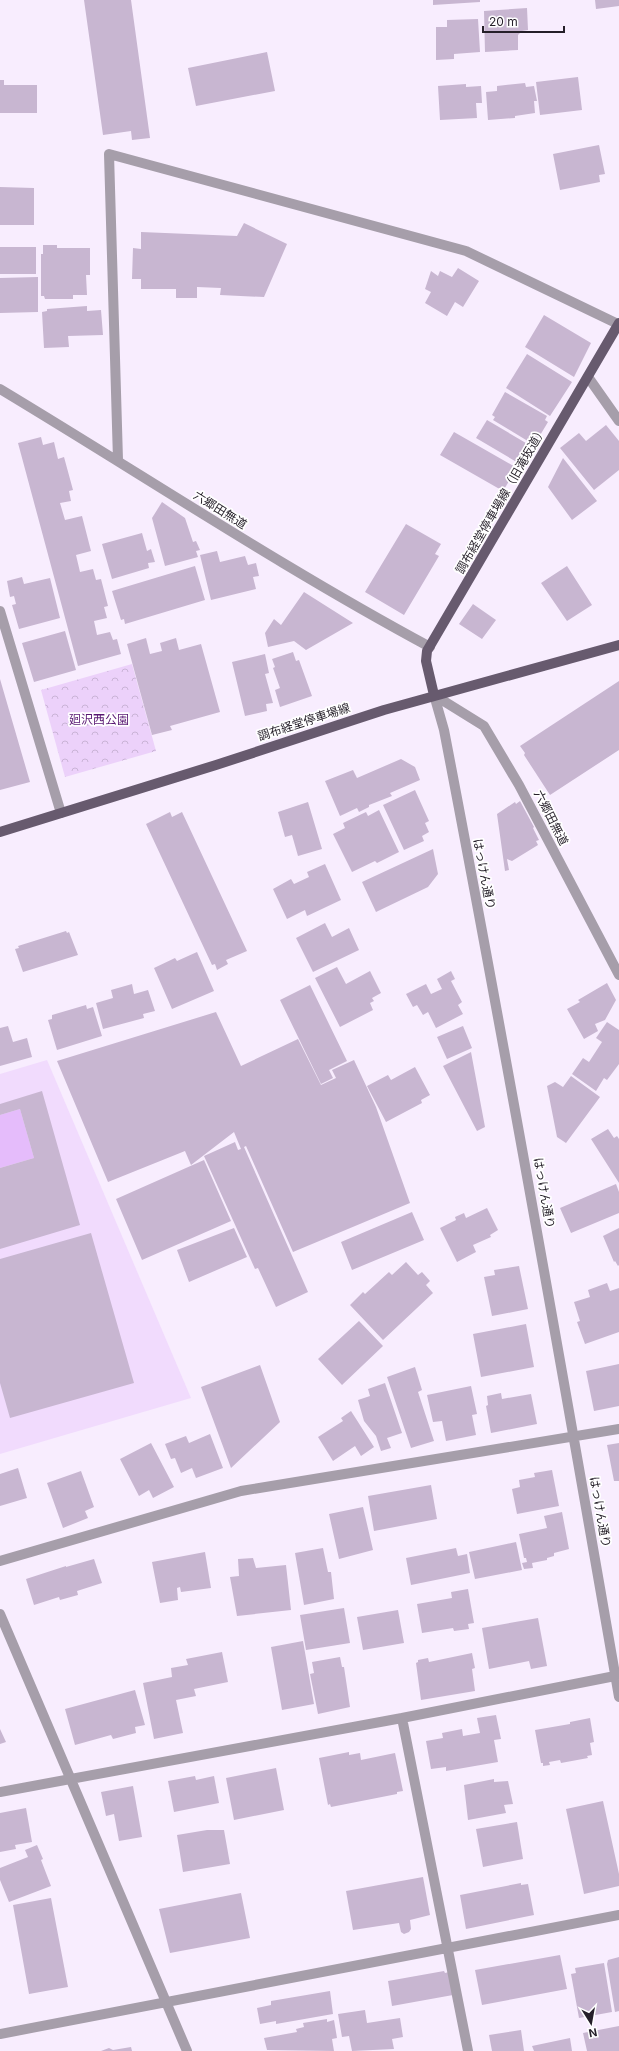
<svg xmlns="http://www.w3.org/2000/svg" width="619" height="2051" viewBox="0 0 619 2051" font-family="Inter,'Noto Sans JP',sans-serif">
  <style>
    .built { fill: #f1dbfd }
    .park { fill: url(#park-crowns) }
    .water { fill: #e5bcfb }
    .building { fill: #c8b6d1 }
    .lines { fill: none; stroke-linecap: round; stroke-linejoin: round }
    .minor { stroke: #a69eaa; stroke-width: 10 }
    .major { stroke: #675a6e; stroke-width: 10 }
    .labels { text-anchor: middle; stroke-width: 3.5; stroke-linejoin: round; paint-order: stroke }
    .street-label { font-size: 12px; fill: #251f29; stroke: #fff }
    .park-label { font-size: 12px; fill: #581772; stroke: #fff }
  </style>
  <defs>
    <pattern id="park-crowns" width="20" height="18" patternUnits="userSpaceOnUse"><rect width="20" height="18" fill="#ecd1fa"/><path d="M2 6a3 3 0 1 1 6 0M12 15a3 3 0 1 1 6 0" fill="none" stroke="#cab3d6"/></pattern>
  </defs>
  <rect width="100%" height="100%" fill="#f8edfe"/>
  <path class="built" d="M 47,1060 L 191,1398 L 0,1454 L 0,1074 Z"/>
  <path class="park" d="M 132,664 L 156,751 L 65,777 L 41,690 Z"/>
  <path class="water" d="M 20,1109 L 34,1158 L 0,1168 L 0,1115 Z"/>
  <path class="building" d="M 84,0 L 131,0 L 150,138 L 132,140 L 131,131 L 103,135 Z
    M 433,0 L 480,0 L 480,2 L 433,5 Z
    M 595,0 L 619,0 L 619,6 L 596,9 Z
    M 527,8 L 528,30 L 522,31 L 518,35 L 518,50 L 485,52 L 484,11 Z
    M 478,19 L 480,52 L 454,54 L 454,59 L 436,60 L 436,27 L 447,27 L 447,20 Z
    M 267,52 L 275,91 L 196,106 L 188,68 Z
    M 578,77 L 582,110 L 540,115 L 536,82 Z
    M 0,80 L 4,80 L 4,85 L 37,85 L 37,113 L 0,113 Z
    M 525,83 L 526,87 L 534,86 L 537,101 L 534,101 L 535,113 L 515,116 L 515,118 L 488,120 L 486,92 L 497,91 L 497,86 Z
    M 466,84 L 466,87 L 481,86 L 482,103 L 476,103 L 477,118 L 440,120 L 438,86 Z
    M 599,145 L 605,174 L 599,175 L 600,182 L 560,190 L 553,154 Z
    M 0,187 L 34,188 L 34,225 L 0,225 Z
    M 244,223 L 287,244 L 264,297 L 220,295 L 221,288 L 197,287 L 197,298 L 176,298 L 176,289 L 141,289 L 141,279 L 132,279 L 133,248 L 141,249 L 141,232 L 237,236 Z
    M 43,245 L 57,245 L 57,248 L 90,248 L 90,275 L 86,275 L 87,295 L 73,295 L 73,299 L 45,299 L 44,296 L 41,296 L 41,254 L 43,254 Z
    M 0,247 L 36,247 L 36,274 L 0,274 Z
    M 458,268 L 479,281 L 463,307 L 455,302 L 447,316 L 425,303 L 431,292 L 425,289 L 431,271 L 438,276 L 440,271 L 452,277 Z
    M 38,277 L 38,312 L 0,313 L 0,278 Z
    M 87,306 L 87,311 L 101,310 L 103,335 L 68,336 L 69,347 L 44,348 L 42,312 L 47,311 L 47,309 Z
    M 544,315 L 591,343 L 574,377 L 525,347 Z
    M 527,354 L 572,382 L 550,416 L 506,388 Z
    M 505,392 L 547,416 L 545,420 L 548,422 L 536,442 L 533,440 L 531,443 L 493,420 L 495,417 L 492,415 Z
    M 487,420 L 531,446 L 520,464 L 476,438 Z
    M 606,425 L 619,441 L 619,470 L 594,490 L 560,448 L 579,433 L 586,441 Z
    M 454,432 L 517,468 L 503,491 L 440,455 Z
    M 41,437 L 43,445 L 54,442 L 58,459 L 64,457 L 73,490 L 69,491 L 71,501 L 60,503 L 65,520 L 82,516 L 91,551 L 76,555 L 80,572 L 93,569 L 96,580 L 101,579 L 108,606 L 104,607 L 107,618 L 94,621 L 97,635 L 110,632 L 113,640 L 117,639 L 121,654 L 78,666 L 18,443 Z
    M 563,458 L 597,501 L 572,520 L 548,487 Z
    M 162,502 L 185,518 L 193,542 L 196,541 L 200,550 L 196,551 L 198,557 L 165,566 L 152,518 Z
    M 406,524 L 441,544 L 435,554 L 439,556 L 404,615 L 365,592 Z
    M 142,533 L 147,551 L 151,549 L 155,562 L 148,563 L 149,568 L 112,579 L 102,544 Z
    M 217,551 L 220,562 L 245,556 L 248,565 L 256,563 L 259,576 L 253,577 L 256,589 L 211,600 L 200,555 Z
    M 195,566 L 205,600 L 125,624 L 124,619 L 121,620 L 112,591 Z
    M 567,566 L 592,605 L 567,621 L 541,583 Z
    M 22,577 L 24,584 L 50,578 L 60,618 L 19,629 L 12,605 L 16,604 L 14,596 L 10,597 L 7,581 Z
    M 304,592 L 353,623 L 306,650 L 294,641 L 268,647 L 265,633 L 274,619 L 281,625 Z
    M 473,604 L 496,620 L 482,639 L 459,624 Z
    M 65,631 L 76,670 L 34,682 L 22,643 Z
    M 146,638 L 150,654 L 162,651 L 160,643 L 176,638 L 179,650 L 201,644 L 220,712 L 170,726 L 172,730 L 152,735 L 127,644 Z
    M 293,652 L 296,661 L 299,660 L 312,696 L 280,707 L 275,690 L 280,688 L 273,668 L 275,667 L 272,659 Z
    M 265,654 L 269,673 L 265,674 L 273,703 L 266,704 L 267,711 L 245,716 L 232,662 Z
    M 0,679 L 30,782 L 0,790 Z
    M 619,681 L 619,750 L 550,795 L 524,755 L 525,753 L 520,746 Z
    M 401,759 L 415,767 L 420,780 L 390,793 L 392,796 L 369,805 L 369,807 L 359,812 L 357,808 L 340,816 L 325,781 L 353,770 L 357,778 Z
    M 415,790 L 429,821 L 425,823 L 429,832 L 422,836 L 424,841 L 404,850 L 383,805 Z
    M 520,801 L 534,827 L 533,828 L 539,840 L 536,841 L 538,845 L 512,861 L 507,859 L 509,870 L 505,871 L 497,814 L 515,802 L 516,804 Z
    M 308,802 L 322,849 L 298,856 L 292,835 L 285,837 L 278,812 Z
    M 379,810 L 399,852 L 377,863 L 375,861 L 352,872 L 333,834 L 345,828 L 343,823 L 366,812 L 368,816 Z
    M 170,812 L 172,817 L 182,812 L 247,951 L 226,960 L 228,964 L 217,970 L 215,964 L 212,965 L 146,824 Z
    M 433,849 L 438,874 L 428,887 L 376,912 L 362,882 Z
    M 325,864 L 341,900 L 307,916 L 305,910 L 287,919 L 273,889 L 291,879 L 294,884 L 309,877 L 307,872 Z
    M 325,923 L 332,937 L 349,928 L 359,950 L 313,972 L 296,938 Z
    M 66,931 L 67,933 L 69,932 L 78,955 L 23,972 L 15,949 L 19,948 L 18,946 Z
    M 197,952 L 214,991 L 172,1009 L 154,968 L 175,958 L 177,961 Z
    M 337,967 L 346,984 L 370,971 L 381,993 L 372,998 L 374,1001 L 370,1003 L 373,1010 L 340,1027 L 315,978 Z
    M 451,971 L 455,979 L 451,981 L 462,1002 L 458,1005 L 463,1014 L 436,1028 L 428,1012 L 423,1015 L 417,1005 L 413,1007 L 406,994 L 426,984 L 431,994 L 442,989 L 437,979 Z
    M 607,983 L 616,1000 L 605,1020 L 595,1024 L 598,1031 L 584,1039 L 567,1009 L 580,1002 L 578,1000 Z
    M 132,984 L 134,994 L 148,990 L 155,1011 L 143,1014 L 144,1018 L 103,1029 L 96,1003 L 113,998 L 111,990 Z
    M 310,985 L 347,1061 L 329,1070 L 333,1078 L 321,1084 L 280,1000 Z
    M 86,1005 L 87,1009 L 93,1007 L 102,1036 L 57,1050 L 48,1020 L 52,1019 L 52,1015 Z
    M 216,1012 L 241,1066 L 298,1039 L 321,1085 L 336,1078 L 332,1070 L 354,1060 L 376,1107 L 410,1203 L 293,1252 L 246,1146 L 244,1147 L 308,1292 L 276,1307 L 258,1268 L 255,1269 L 204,1156 L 235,1142 L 238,1150 L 241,1149 L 234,1132 L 191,1165 L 185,1151 L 108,1182 L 57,1061 Z
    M 607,1022 L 619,1030 L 619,1064 L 607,1080 L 604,1078 L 596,1091 L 572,1074 L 583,1058 L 589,1062 L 602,1042 L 596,1038 Z
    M 8,1026 L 13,1042 L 27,1038 L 32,1057 L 0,1066 L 0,1028 Z
    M 463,1026 L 472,1048 L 447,1059 L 437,1037 Z
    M 471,1052 L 485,1127 L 477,1131 L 443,1066 Z
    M 415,1067 L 430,1095 L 421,1100 L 422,1103 L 386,1122 L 367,1086 L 388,1075 L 391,1080 Z
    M 571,1076 L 600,1097 L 566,1143 L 557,1137 L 547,1086 L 555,1082 L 563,1087 Z
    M 42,1091 L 80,1225 L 0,1249 L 0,1168 L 34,1158 L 20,1109 L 0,1115 L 0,1104 Z
    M 608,1129 L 614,1138 L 617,1136 L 619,1139 L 619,1183 L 591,1139 Z
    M 204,1160 L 231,1221 L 142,1260 L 116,1199 Z
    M 616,1184 L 619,1192 L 619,1213 L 571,1233 L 560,1208 Z
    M 487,1208 L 498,1230 L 490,1235 L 491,1237 L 473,1245 L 476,1252 L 457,1262 L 440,1228 L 456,1220 L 455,1217 L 464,1213 L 466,1218 Z
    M 412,1212 L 424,1240 L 352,1270 L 341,1242 Z
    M 234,1228 L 247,1257 L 189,1282 L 177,1250 Z
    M 619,1228 L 619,1265 L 618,1266 L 615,1261 L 614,1262 L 603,1236 Z
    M 91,1233 L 134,1383 L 10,1418 L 0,1383 L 0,1259 Z
    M 406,1262 L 418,1275 L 422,1272 L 430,1281 L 426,1285 L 433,1293 L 383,1340 L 350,1305 L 363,1292 L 365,1294 L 389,1272 L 392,1275 Z
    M 519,1266 L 528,1309 L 492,1316 L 484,1277 L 495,1275 L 494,1270 Z
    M 607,1283 L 610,1291 L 619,1288 L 619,1332 L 585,1344 L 577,1322 L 580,1321 L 574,1302 L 590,1297 L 588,1290 Z
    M 359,1321 L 383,1346 L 342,1385 L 318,1359 Z
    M 526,1324 L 534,1367 L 481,1377 L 473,1334 Z
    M 619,1364 L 619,1406 L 594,1411 L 586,1371 Z
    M 260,1365 L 280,1422 L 231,1468 L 201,1387 Z
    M 415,1367 L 422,1390 L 418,1392 L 434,1441 L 411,1448 L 387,1377 Z
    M 385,1383 L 402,1433 L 387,1438 L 391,1448 L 381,1451 L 376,1436 L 364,1421 L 358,1400 L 370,1396 L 368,1389 Z
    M 471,1386 L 477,1414 L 472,1415 L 476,1435 L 446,1441 L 442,1421 L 433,1422 L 427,1395 Z
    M 501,1393 L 502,1399 L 531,1394 L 537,1424 L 491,1433 L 486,1406 L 488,1405 L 487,1396 Z
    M 351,1411 L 374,1447 L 361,1456 L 355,1446 L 333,1461 L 318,1437 L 343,1421 L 341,1418 Z
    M 210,1434 L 223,1468 L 196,1478 L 192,1468 L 181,1473 L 175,1458 L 171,1459 L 165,1444 L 186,1436 L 189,1443 Z
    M 151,1443 L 174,1487 L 153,1498 L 149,1490 L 139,1496 L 120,1459 Z
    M 619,1443 L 619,1481 L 614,1481 L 607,1445 Z
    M 18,1468 L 27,1498 L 0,1506 L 0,1474 Z
    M 552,1470 L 559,1506 L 517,1514 L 512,1489 L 520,1487 L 519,1480 L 535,1477 L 534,1473 Z
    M 81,1471 L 94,1507 L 85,1511 L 88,1518 L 63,1528 L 47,1483 Z
    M 431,1485 L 437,1519 L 374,1531 L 368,1496 Z
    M 363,1507 L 373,1550 L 339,1559 L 329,1514 Z
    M 562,1512 L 569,1549 L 554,1553 L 554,1556 L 547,1558 L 547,1560 L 532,1563 L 533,1568 L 524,1569 L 522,1563 L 527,1562 L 526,1558 L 524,1558 L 519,1534 L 547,1528 L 544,1516 Z
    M 516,1542 L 522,1570 L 475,1579 L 469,1552 Z
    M 323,1548 L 328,1572 L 331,1572 L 334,1599 L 304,1605 L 295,1553 Z
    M 456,1548 L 458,1556 L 467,1554 L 470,1573 L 411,1585 L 406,1558 Z
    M 205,1552 L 211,1588 L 181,1592 L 180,1587 L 177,1588 L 178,1600 L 160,1603 L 152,1562 Z
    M 253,1558 L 256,1568 L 286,1565 L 291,1610 L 237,1616 L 230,1577 L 239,1576 L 238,1559 Z
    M 94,1559 L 102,1583 L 77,1591 L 78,1595 L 60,1600 L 59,1597 L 34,1605 L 26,1579 L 66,1566 L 66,1567 Z
    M 468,1589 L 474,1623 L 468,1624 L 469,1629 L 454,1631 L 453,1628 L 422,1633 L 417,1604 L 452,1598 L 451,1592 Z
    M 344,1608 L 350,1643 L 306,1650 L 300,1615 Z
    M 398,1610 L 404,1643 L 363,1650 L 357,1617 Z
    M 538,1618 L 547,1666 L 531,1669 L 529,1661 L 489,1669 L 482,1628 Z
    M 303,1641 L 314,1704 L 282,1710 L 271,1647 Z
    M 222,1652 L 228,1682 L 194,1689 L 196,1696 L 176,1700 L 183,1733 L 154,1739 L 143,1683 L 172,1677 L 171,1668 L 188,1665 L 186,1659 Z
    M 472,1653 L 475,1668 L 472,1669 L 475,1691 L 421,1700 L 416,1663 L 418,1662 L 418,1660 L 428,1658 L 429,1662 Z
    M 340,1657 L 342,1667 L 344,1667 L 350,1707 L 318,1714 L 310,1674 L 314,1673 L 312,1662 Z
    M 135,1690 L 145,1725 L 135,1727 L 136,1733 L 113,1739 L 111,1735 L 75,1745 L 65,1709 Z
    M 496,1715 L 501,1739 L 494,1740 L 498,1762 L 446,1771 L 446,1767 L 431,1769 L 426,1741 L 443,1738 L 442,1733 L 462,1729 L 463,1736 L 480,1733 L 477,1718 Z
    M 590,1718 L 594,1742 L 590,1743 L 592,1755 L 587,1756 L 588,1758 L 561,1763 L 560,1760 L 549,1762 L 550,1765 L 543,1766 L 543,1763 L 541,1763 L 535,1730 L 570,1724 L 570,1722 Z
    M 0,1729 L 6,1742 L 0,1744 Z
    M 349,1752 L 349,1755 L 360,1753 L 361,1760 L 395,1753 L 403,1791 L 397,1792 L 397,1794 L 331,1807 L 330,1804 L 328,1805 L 319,1758 Z
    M 276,1768 L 284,1810 L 234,1820 L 226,1778 Z
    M 195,1776 L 196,1780 L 214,1776 L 219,1803 L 174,1812 L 168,1781 Z
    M 494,1779 L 494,1782 L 508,1781 L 513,1804 L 504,1805 L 506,1813 L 468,1820 L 464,1785 Z
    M 133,1786 L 142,1837 L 119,1841 L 114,1814 L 106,1816 L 101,1792 Z
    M 603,1801 L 619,1874 L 619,1886 L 584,1894 L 566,1809 Z
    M 26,1808 L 32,1842 L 15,1845 L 16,1849 L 0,1852 L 0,1813 Z
    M 517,1822 L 523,1859 L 483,1867 L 476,1829 Z
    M 207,1830 L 224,1830 L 230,1864 L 183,1872 L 177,1835 Z
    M 37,1845 L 43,1859 L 41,1860 L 51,1886 L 9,1902 L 0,1880 L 0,1868 L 28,1857 L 25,1850 Z
    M 423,1877 L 430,1915 L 410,1920 L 411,1929 L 409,1932 L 404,1934 L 401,1932 L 399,1923 L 353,1930 L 346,1891 Z
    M 521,1883 L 521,1885 L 528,1884 L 534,1915 L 466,1929 L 460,1895 Z
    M 241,1893 L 250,1938 L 170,1953 L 159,1909 Z
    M 51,1898 L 68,1987 L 29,1994 L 13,1905 Z
    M 560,1955 L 567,1989 L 482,2005 L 475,1970 Z
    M 619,1957 L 619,2011 L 615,2012 L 607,1964 L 608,1960 Z
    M 604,1963 L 612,2012 L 579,2018 L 571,1974 L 576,1973 L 575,1968 Z
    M 444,1971 L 445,1973 L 449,1972 L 453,1995 L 392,2006 L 388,1981 Z
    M 330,1991 L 333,2014 L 276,2024 L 276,2021 L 260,2024 L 257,2008 L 271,2005 L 271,2001 Z
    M 365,2010 L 367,2023 L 400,2018 L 403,2037 L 392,2039 L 394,2049 L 352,2051 L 349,2036 L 342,2037 L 338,2014 Z
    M 327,2019 L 327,2022 L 334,2020 L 337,2038 L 332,2039 L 334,2051 L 267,2050 L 264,2038 L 297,2032 L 296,2029 L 304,2027 L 303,2023 Z
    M 619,2026 L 619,2051 L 587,2051 L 583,2033 Z
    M 521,2030 L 524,2051 L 492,2051 L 489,2035 Z
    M 570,2038 L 572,2051 L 534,2051 L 532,2046 Z
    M 131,2047 L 132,2051 L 101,2051 L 109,2048 L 113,2050 Z"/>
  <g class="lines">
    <path class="minor" d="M 588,377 L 619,421
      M 0,389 C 143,475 283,568 430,647
      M 118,460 L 109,154 L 466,251 L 618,324
      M 0,611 L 61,813
      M 434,695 L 444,730 C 506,1052 563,1374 619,1697
      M 434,695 L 484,726 L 519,785 L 619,975
      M 0,1561 L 241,1491 L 619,1429
      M 0,1614 L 187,2051
      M 402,1718 L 468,2051
      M 0,1792 L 402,1718 L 615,1676
      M 0,2034 L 619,1915"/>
    <path class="major" d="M 434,695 L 426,661 L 427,651 L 619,323
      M 0,832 L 216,765 L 384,710 L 619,645"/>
  </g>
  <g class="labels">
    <g class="street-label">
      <text transform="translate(501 500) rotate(-60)" y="4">調布経堂停車場線（旧滝坂道）</text>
      <text transform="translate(220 510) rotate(32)" y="4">六郷田無道</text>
      <text transform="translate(304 722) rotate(-18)" y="4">調布経堂停車場線</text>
      <text transform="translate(551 818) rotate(63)" y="4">六郷田無道</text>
      <text transform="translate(484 874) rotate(79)" y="4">はっけん通り</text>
      <text transform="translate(544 1193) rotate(80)" y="4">はっけん通り</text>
      <text transform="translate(600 1512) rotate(80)" y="4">はっけん通り</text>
    </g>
    <g class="park-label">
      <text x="99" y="724">廻沢西公園</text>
    </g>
  </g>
  <g transform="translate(591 2023) rotate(169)" stroke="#ffffff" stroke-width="3" paint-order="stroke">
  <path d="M0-3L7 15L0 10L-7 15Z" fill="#251f29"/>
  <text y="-6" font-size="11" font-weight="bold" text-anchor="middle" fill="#251f29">N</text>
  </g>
  <path d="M483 26v6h81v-6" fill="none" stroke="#251f29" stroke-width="2"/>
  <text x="489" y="26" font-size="12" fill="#251f29" stroke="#ffffff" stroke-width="3" paint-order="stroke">20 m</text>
</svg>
